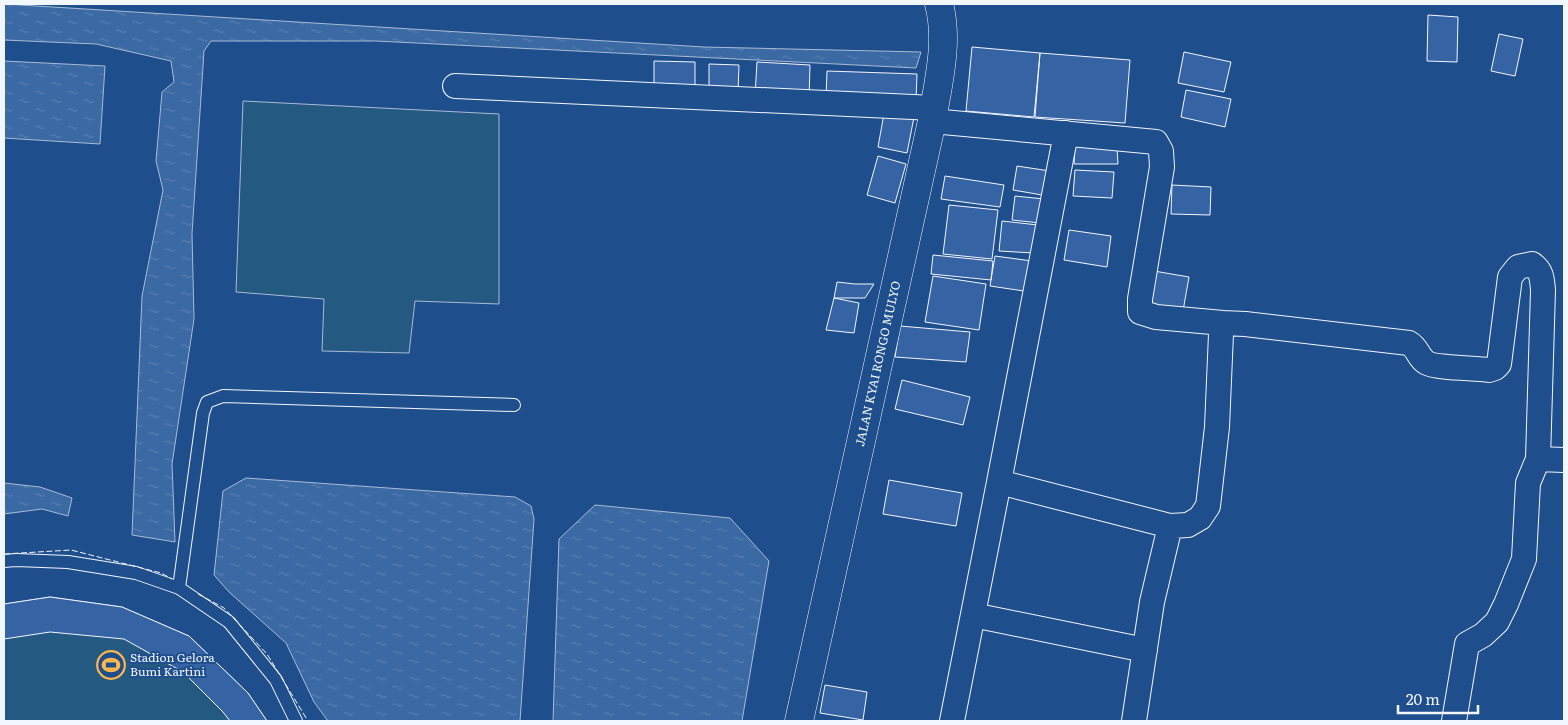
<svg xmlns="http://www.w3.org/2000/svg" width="1568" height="725" viewBox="0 0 1568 725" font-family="Literata,serif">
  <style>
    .green { fill: #245a82; stroke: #a8bbd7 }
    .water { fill: url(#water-ripples); stroke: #a8bbd7 }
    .building { fill: #3563a3; stroke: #f2f6ff }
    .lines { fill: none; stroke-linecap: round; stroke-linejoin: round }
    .service-casing { stroke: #f2f6ff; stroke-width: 14 }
    .minor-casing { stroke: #f2f6ff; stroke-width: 26 }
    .tertiary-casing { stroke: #f2f6ff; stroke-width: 29 }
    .service { stroke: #1f4e8c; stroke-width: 12 }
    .minor { stroke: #1f4e8c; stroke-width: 24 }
    .tertiary { stroke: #1f4e8c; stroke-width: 28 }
    .fence { stroke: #f2f6ff; stroke-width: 1; stroke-dasharray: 6 2.5; stroke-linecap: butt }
    .labels { text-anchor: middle; stroke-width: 4; stroke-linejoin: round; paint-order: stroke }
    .street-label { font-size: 12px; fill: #f2f6ff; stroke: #1f4e8c }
    .poi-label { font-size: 12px; fill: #f2f6ff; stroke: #1f4e8c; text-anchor: start }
  </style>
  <defs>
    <pattern id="water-ripples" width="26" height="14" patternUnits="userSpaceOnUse" patternTransform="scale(1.25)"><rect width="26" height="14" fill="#3b69a3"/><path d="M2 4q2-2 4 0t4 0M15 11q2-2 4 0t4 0" fill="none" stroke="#587fb1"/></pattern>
  </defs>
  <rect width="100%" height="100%" fill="#1f4e8c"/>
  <path class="green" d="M 243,101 L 499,114 L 499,304 L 415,301 L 409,353 L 322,351 L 324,299 L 236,292 Z
    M 50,597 L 122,607 L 189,636 L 248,693 L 267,721 L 4,721 L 4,604 Z"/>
  <path class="water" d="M 4,4 L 704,47 L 921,52 L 916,68 L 376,41 L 211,41 L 204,51 L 192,234 L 194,319 L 172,464 L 175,542 L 132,535 L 142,296 L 163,190 L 156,161 L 162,92 L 174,82 L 171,61 L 96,44 L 4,40 Z
    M 4,61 L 105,66 L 100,144 L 4,138 Z
    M 246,478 L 515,497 L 531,506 L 534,519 L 520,721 L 328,721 L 314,702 L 286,643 L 229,592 L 214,575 L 223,491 Z
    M 4,483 L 40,487 L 72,498 L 68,516 L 42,509 L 4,514 Z
    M 595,505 L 730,518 L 769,561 L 742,721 L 553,721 L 559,539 Z"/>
  <path class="building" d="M 1428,15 L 1458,17 L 1457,62 L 1427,61 Z
    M 1499,34 L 1523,39 L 1515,76 L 1491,71 Z
    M 972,47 L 1040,53 L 1034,117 L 966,111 Z
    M 1184,52 L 1231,62 L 1224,92 L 1178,83 Z
    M 1040,53 L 1130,60 L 1125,123 L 1035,117 Z
    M 654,61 L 695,62 L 695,88 L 654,88 Z
    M 757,62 L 810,65 L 809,99 L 755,96 Z
    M 709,64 L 739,65 L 738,92 L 709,92 Z
    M 827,71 L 917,74 L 916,100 L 826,97 Z
    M 1186,90 L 1231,99 L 1225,127 L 1181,117 Z
    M 885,108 L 915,112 L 907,153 L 878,147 Z
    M 1075,145 L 1117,148 L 1118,164 L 1074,164 Z
    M 878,156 L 906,164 L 895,203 L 867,195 Z
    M 1017,166 L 1050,171 L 1048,196 L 1013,190 Z
    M 1075,170 L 1114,172 L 1112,198 L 1073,196 Z
    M 945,176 L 1004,185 L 1000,207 L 941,199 Z
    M 1172,185 L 1211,187 L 1210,215 L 1171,214 Z
    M 1015,196 L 1044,199 L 1040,223 L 1012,220 Z
    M 949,205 L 998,210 L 992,259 L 943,254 Z
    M 1002,221 L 1038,225 L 1034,253 L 999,251 Z
    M 1069,230 L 1111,236 L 1107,267 L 1064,260 Z
    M 933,255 L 993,261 L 991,280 L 931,274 Z
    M 995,256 L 1032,261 L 1024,291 L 990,286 Z
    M 1154,271 L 1189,277 L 1183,311 L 1149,306 Z
    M 933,276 L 986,284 L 979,330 L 925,322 Z
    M 837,282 L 855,284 L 874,284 L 865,298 L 834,298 Z
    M 834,298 L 859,303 L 854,333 L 826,330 Z
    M 900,326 L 970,332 L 966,362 L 895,357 Z
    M 902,380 L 970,397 L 963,425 L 895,409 Z
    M 889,480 L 962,493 L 956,526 L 883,514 Z
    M 50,597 L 122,607 L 189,636 L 248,693 L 267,721 L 230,721 L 223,712 L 183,672 L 124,639 L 50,632 L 4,639 L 4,604 Z
    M 825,685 L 867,692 L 863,720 L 820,713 Z"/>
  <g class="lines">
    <defs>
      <path id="service" d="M 4,561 L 16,560 L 68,562 L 136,573 L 179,588 L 229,622 L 276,680 L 296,721
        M 179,588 L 203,413 L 207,402 L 223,396 L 514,405"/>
      <path id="minor" d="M 455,86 L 934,108
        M 932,121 L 1156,142 L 1161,151 L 1162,167 L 1140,299 L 1140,312 L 1156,317 L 1223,323
        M 1066,133 L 999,482 L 1170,526
        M 973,615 L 1145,650
        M 952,721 L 999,482
        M 1134,721 L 1152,602 L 1170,526 L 1188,525 L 1200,518 L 1208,506 L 1217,427 L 1221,334 L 1223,323 L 1245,324 L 1409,343 C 1418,348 1418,358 1427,363 C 1436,368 1476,368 1489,370 L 1495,368 L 1499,364 L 1510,277 L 1518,267 L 1532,264 C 1542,271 1542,279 1543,290 L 1538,459
        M 1454,721 L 1467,644 L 1483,635 L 1497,622 L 1506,604 L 1524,559 L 1528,483 L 1538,459 L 1564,460"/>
      <g id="tertiary">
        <path id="s1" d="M 799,721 L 932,121 C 938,83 949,42 939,4"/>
      </g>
    </defs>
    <use href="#service" class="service-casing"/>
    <use href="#minor" class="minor-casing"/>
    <use href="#tertiary" class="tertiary-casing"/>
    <use href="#service" class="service"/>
    <use href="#minor" class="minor"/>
    <use href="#tertiary" class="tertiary"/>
    <path class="fence" d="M 4,554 L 71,550 L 161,573 L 172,579
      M 198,594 L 224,608 L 267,654 L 308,721"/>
  </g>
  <defs>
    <symbol id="stadium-ring" viewBox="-11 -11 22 22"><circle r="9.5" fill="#1f4e8c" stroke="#ffb74d" stroke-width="1.5"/><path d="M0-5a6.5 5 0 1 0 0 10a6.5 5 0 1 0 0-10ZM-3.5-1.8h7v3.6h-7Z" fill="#ffb74d"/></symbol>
  </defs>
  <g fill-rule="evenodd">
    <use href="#stadium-ring" x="95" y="649" width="32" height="32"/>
  </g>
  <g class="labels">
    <g class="street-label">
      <text dy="4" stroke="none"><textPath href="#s1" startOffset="366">JALAN KYAI RONGO MULYO</textPath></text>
    </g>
    <g class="poi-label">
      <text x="130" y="662">Stadion Gelora<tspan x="130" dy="14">Bumi Kartini</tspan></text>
    </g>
  </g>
  <rect width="1568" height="725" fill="none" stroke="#f2f6ff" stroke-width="10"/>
  <path d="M1398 705v8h80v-8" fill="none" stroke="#f2f6ff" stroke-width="2.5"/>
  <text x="1406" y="705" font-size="15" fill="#f2f6ff" stroke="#1f4e8c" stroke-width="4" paint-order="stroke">20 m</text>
</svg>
